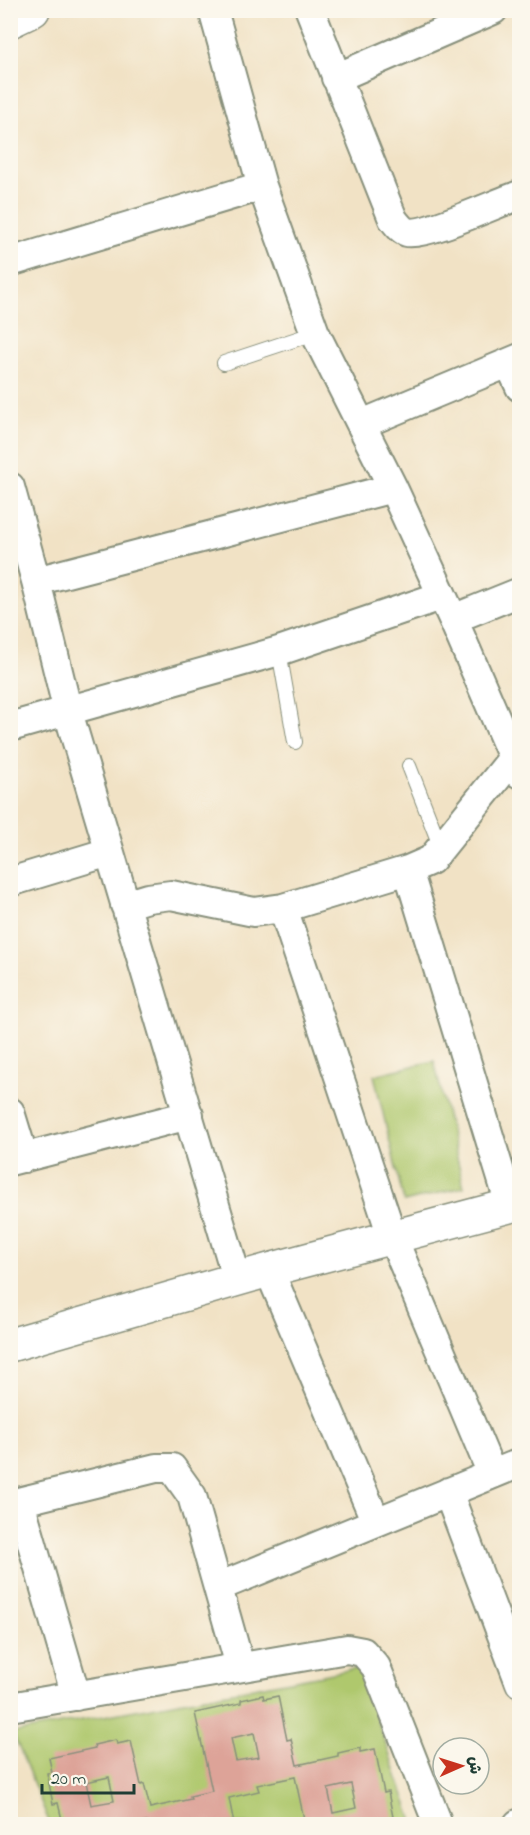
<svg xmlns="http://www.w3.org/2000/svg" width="530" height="1835" viewBox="0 0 530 1835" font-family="'Indie Flower','Playpen Sans Arabic',sans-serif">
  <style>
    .green { fill: #afc86d; stroke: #678250; stroke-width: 1.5 }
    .building { fill: #dda398; fill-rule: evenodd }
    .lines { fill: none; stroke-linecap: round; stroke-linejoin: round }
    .lane-casing { stroke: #88907c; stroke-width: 16 }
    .street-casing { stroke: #88907c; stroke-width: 32 }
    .secondary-casing { stroke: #88907c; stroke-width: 36 }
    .lane { stroke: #fff; stroke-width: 14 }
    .street { stroke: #fff; stroke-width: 28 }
    .secondary { stroke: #fff; stroke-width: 33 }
  </style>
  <rect width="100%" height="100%" fill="#fbf7ec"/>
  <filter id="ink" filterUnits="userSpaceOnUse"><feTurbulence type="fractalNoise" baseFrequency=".0167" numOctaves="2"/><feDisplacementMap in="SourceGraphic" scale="12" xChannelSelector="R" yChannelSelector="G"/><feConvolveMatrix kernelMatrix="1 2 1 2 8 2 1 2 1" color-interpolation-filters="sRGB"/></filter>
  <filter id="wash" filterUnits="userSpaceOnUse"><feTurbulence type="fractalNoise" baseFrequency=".008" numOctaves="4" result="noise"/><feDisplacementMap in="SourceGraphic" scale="24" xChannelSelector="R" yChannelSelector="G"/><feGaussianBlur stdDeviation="1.35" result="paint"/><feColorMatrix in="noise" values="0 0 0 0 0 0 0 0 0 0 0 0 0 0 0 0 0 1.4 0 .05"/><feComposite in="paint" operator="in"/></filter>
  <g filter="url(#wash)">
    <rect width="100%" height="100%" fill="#f1e2c5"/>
    <path class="green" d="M 434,1061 L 464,1187 L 404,1202 L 374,1075 Z
      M 359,1668 L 414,1824 L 50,1824 L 13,1733 Z"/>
    <g id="blocks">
      <path class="building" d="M 263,1695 L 264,1699 L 278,1696 L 287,1740 L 291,1739 L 297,1765 L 338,1756 L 338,1753 L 360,1748 L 360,1752 L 375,1749 L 384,1793 L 388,1792 L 393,1817 L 389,1818 L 390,1824 L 305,1824 L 295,1777 L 257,1785 L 259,1791 L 229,1798 L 234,1824 L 148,1824 L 147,1822 L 135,1824 L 63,1824 L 58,1803 L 53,1804 L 47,1773 L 52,1772 L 49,1758 L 95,1748 L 94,1745 L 116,1740 L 117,1744 L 131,1741 L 141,1785 L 144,1784 L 150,1808 L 191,1799 L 190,1796 L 212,1791 L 195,1713 L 241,1703 L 241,1700 ZM 254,1733 L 259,1757 L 236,1761 L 231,1738 ZM 109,1777 L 114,1801 L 91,1805 L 86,1782 ZM 351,1784 L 356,1808 L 333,1813 L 328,1789 Z"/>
    </g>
  </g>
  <g filter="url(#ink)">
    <use href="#blocks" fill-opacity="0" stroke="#88907c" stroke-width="1.5"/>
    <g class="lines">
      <defs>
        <path id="lane" d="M 224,363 L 315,333
          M 279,651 L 295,742
          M 409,766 L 441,848"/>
        <path id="street" d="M 213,10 L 262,186 L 315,333 L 393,488 L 453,619 L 520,774
          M 310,10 L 393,219 C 397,224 401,230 407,232 C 424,237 499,202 520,195
          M 336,78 L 493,10
          M 10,262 L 262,186
          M 509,363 L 520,387
          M 362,424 L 520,358
          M 10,487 L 36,581 L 68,712 L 237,1279
          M 36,581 L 393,488
          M 453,619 L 520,592
          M 10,727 L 279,651 L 441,596
          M 408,870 L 510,1205
          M 10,882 L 109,852
          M 125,905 L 148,898 L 171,895 L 254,912 L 283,908 L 408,870 L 431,860 L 513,758 L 520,755
          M 283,908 L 392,1236 L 492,1474
          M 10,1112 L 24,1158
          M 10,1161 L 189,1115
          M 269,1270 L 376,1522
          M 448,1492 L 520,1683
          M 20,1502 L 76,1696
          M 10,1504 L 156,1468 L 172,1468 L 192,1496 L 240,1666
          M 218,1587 L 520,1463
          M 10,1707 L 347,1649 L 363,1652 L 376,1667 L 438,1824
          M 518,1824 L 520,1824"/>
        <path id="secondary" d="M 10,21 L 33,10
          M 10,1345 L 269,1270 L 520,1203"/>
      </defs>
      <use href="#lane" class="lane-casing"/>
      <use href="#street" class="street-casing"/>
      <use href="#secondary" class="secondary-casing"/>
      <use href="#lane" class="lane"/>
      <use href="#street" class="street"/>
      <use href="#secondary" class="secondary"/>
    </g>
  </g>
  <rect width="530" height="1835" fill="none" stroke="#fbf7ec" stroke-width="36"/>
  <g transform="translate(461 1766) rotate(87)"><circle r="28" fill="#fbf7ec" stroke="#a3ada2" stroke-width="1.5"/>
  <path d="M0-4.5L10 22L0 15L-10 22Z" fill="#c8321e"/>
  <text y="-9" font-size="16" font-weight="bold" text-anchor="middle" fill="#1f3d34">ش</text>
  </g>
  <path d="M42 1784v9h92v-9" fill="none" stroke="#1f3d34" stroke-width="3"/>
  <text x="51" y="1784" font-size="18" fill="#1f3d34" stroke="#fbf7ec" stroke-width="4.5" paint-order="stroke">20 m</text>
</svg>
